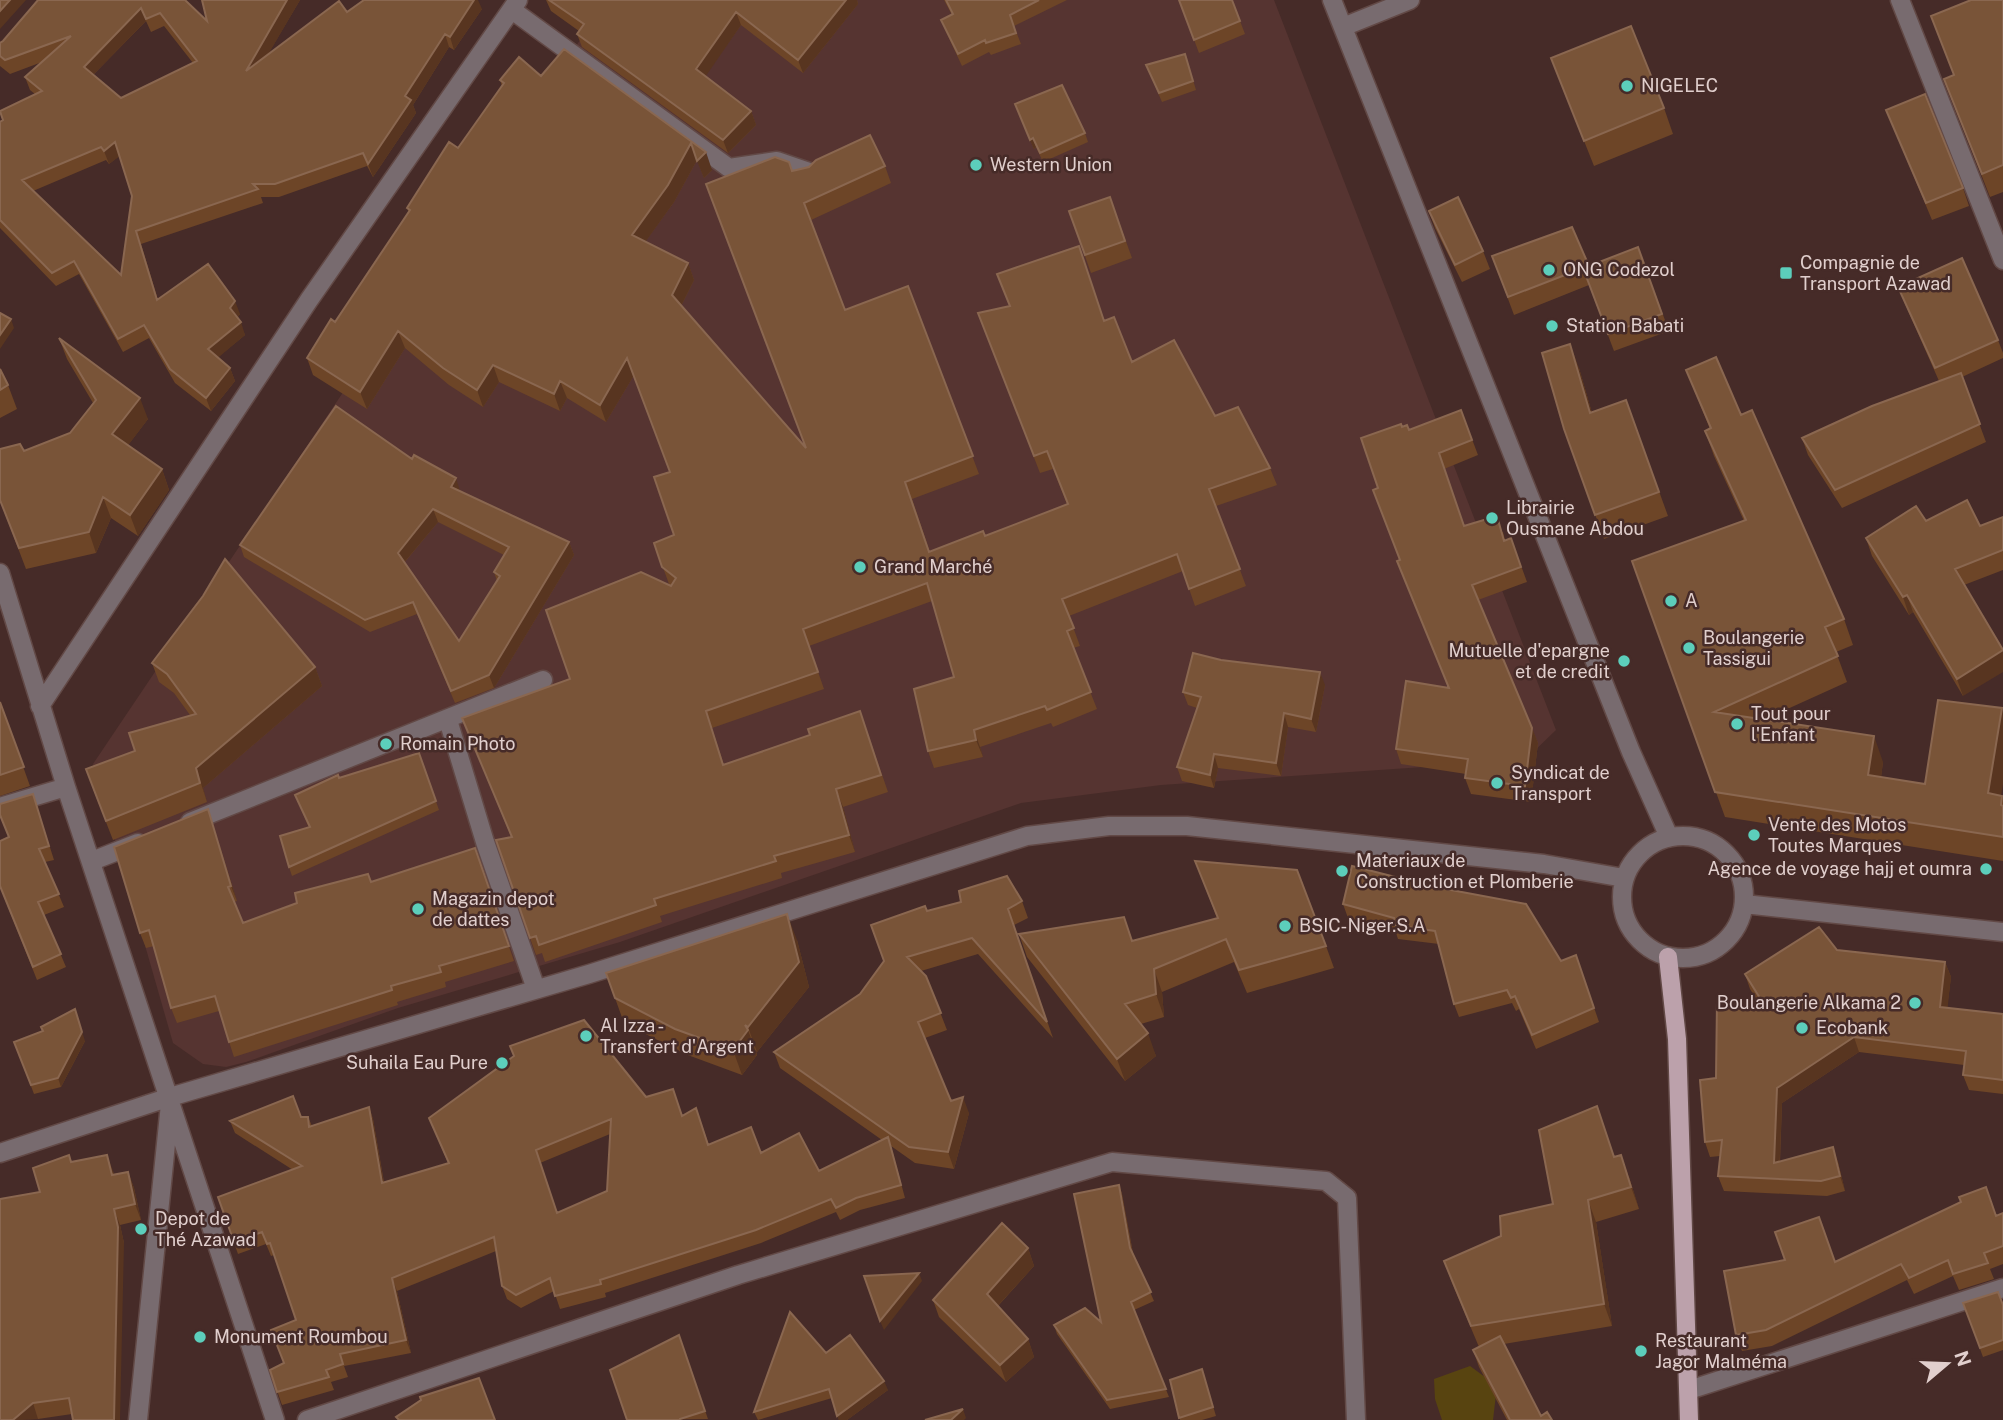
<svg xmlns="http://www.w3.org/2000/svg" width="2003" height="1420" viewBox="0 0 2003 1420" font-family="'Public Sans',sans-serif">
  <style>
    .built { fill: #563431 }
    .green { fill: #584410 }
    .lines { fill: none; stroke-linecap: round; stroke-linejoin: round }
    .minor-casing { stroke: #624946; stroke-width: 21 }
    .major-casing { stroke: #624946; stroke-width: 21 }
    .minor { stroke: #786b6f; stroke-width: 18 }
    .major { stroke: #bca1ab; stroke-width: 18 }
    .wall { fill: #6d4527; fill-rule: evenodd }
    .shaded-wall { fill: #583520 }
    .building { fill: #795438; stroke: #8a6750; stroke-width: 2; fill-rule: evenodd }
    .poi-dot { fill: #5ccebb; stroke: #462b28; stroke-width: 2.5 }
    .labels { text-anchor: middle; stroke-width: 5; stroke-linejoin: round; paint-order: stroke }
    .poi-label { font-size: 18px; fill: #e1cfcd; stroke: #462b28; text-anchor: start }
  </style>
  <rect width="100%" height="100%" fill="#462b28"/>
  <path class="built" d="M 607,0 L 1274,0 L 1556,730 L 1525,760 L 1161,785 L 1021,803 L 620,942 L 398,1008 L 246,1062 L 226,1067 L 203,1064 L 173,1043 L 93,764 Z"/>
  <path class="green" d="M 1470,1366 L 1497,1386 L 1493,1420 L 1442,1420 L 1435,1399 L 1434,1379 Z"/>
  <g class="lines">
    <defs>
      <path id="minor" d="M 1332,0 L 1631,752 L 1669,837
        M 1900,0 L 2003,260
        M 512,10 L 729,168 L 777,161 L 812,173
        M 1343,27 L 1410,0
        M 0,573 L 66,787 L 275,1420
        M 40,706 L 309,300 L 518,0
        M 448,720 L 485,842 L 536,989
        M 0,807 L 66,787
        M 190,822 L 543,680
        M1622 897a61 61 0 1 1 122 0a61 61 0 1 1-122 0Z
        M 92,861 L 138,843
        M 1744,904 L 2003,932
        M 0,1153 L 170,1097 L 589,974 L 1027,836 L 1109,826 L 1187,826 L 1544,864 L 1624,878
        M 1689,1390 L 2003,1288
        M 138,1420 L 170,1104
        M 307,1420 L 738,1275 L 1112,1162 L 1326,1181 L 1347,1198 L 1356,1420"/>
      <path id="major" d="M 1668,957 L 1677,1039 L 1689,1420"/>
    </defs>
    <use href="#minor" class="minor-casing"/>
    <use href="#major" class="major-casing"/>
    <use href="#minor" class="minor"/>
    <use href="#major" class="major"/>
  </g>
  <path class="wall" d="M 185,0 L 207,21 L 202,0 L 300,0 L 268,54 L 347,12 L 482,9 L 454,50 L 449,47 L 413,105 L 416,113 L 373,177 L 367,166 L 279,197 L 261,197 L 263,203 L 141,244 L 158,300 L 240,314 L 237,318 L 245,335 L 218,357 L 230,368 L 235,381 L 211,411 L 175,383 L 149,338 L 123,352 L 79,274 L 56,286 L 0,228 L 0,122 L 3,121 L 0,113 L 35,94 L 30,90 L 25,77 L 42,62 L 10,74 L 0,66 L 0,43 ZM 146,21 L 151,32 L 164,26 L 193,63 L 121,98 L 93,75 ZM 119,156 L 132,196 L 121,275 L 33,191 L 106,160 L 109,164 Z
    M 546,0 L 857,0 L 858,4 L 803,73 L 741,25 L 705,76 L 751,111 L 756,125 L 728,153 L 582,47 L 577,34 L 579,31 L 551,11 Z
    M 944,0 L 1067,0 L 1014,26 L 1021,44 L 991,55 L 989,52 L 962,66 L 946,32 L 941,20 L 952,15 Z
    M 1179,0 L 1232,0 L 1245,34 L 1199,53 Z
    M 2003,0 L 2003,192 L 1990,197 L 1944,79 L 1954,75 L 1931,16 Z
    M 564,49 L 712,170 L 704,178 L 697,160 L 674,202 L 645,242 L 688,263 L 694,280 L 681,306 L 806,447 L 792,171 L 885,166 L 891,183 L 811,220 L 845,310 L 908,286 L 979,474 L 912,499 L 930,552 L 985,536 L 1067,504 L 1053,469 L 1040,473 L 985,331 L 1105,321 L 1132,362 L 1215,416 L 1270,468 L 1277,485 L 1216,506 L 1246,586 L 1195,606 L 1183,571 L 1069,616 L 1080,646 L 1073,648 L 1097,709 L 1053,727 L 1051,723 L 980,747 L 983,757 L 934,768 L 928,751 L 954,677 L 932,601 L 809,646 L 824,689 L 712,728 L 724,765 L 810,735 L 860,711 L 888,792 L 843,807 L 855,852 L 781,873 L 782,878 L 660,916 L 662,922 L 545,962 L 542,953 L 536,955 L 530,938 L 511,837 L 462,718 L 570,679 L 669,584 L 654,543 L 674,535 L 670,472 L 634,375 L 606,422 L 567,398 L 560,411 L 499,382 L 483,407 L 449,385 L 405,348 L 367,409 L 313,375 L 307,358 L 335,322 L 409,213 L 407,208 L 458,148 L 502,86 L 500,80 L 541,76 Z
    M 1551,58 L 1664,108 L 1673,134 L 1594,166 Z
    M 1188,63 L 1196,90 L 1162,102 L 1146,65 Z
    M 1015,104 L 1085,133 L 1088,142 L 1043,162 L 1036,147 L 1034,149 Z
    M 1886,110 L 1963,188 L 1969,206 L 1932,220 Z
    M 1110,197 L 1132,258 L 1091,273 L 1069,211 Z
    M 1429,211 L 1483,251 L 1490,269 L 1462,282 L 1435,228 Z
    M 1638,247 L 1669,331 L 1614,351 L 1589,285 L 1514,315 L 1492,256 L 1589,266 Z
    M 1898,287 L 1998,340 L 2003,353 L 2003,358 L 1962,377 L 1986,442 L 1842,508 L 1808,455 L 1802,438 L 1939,381 L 1905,304 Z
    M 59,338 L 148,419 L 128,445 L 162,469 L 169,490 L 138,536 L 111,518 L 96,553 L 26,569 L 0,501 L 24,451 L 70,433 L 93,403 L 67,359 Z
    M 1579,368 L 1592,413 L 1626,400 L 1668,516 L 1604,539 L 1564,429 Z
    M 0,369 L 8,385 L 17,409 L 0,418 Z
    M 1686,370 L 1741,415 L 1844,619 L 1853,645 L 1836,652 L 1847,682 L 1763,720 L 1883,762 L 1881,777 L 2001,795 L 2003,798 L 2003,861 L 1725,817 L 1632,561 L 1744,521 L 1714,456 L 1705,431 L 1710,429 Z
    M 1461,410 L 1478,455 L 1444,469 L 1464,526 L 1503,532 L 1505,540 L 1511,538 L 1527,582 L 1478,600 L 1538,743 L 1531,802 L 1471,794 L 1465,778 L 1466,774 L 1401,764 L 1396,749 L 1449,687 L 1397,561 L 1399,560 L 1378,488 L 1402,427 L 1409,430 Z
    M 412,459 L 460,491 L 569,542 L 574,555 L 494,688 L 455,703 L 417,614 L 370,632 L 244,557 L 240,545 ZM 438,522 L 504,555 L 494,572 L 497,581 L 459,641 L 404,563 Z
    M 2003,517 L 2003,570 L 1964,585 L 1963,696 L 1913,612 L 1909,615 L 1872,556 L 1866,538 L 1926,521 L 1980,526 Z
    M 152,663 L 315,667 L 322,686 L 203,788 L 207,802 L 113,840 L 93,789 L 135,751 L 190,715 L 174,693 L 159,682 Z
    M 1325,685 L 1316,732 L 1288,727 L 1281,776 L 1218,768 L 1214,788 L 1182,781 L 1177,767 L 1197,708 L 1188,705 L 1183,692 Z
    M 0,702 L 30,786 L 0,796 Z
    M 419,753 L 439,810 L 292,876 L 289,867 L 309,828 L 295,795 L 339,778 Z
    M 33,794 L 54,860 L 45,862 L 64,907 L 44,915 L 66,967 L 37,980 L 0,887 L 8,838 Z
    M 208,809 L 237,901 L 234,902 L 243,923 L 475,848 L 514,961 L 445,982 L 446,987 L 397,1002 L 398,1005 L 234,1057 L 219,1011 L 177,1023 L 171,1008 L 154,946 L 146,948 L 140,933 Z
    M 1195,861 L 1326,946 L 1334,968 L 1247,993 L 1234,962 L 1162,992 L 1164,1017 L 1141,1024 L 1156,1056 L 1125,1081 L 1027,957 L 1019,934 L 1133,941 L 1217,918 Z
    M 1022,901 L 1028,918 L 1014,925 L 1053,1038 L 978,954 L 921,971 L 926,976 L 947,1030 L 925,1038 L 951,1101 L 969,1113 L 954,1169 L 915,1163 L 891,1146 L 905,1198 L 860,1210 L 840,1220 L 836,1212 L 761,1243 L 605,1293 L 606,1297 L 560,1309 L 554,1291 L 521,1308 L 507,1299 L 502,1286 L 496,1251 L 397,1291 L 411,1353 L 344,1366 L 348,1377 L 331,1382 L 334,1390 L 282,1405 L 270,1370 L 284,1363 L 271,1330 L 296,1320 L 274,1255 L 271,1256 L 266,1244 L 238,1254 L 218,1197 L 293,1170 L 235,1133 L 230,1121 L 308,1117 L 312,1126 L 369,1107 L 373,1119 L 384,1182 L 448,1163 L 429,1118 L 646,1097 L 683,1116 L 696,1108 L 709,1145 L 761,1153 L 819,1171 L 882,1140 L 780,1068 L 774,1052 L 860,994 L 927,911 ZM 610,1134 L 607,1191 L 557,1213 L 540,1163 Z
    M 1343,904 L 1561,961 L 1576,955 L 1599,1022 L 1536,1049 L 1519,1009 L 1516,1011 L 1512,1003 L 1459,1017 L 1454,1004 L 1439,944 L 1398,939 L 1395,930 L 1348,918 Z
    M 797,940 L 809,987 L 757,1052 L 756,1051 L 757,1055 L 742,1075 L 685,1054 L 624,1023 L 606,973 Z
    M 1837,950 L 1945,962 L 1951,977 L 1947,1008 L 2003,1014 L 2003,1094 L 1969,1090 L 1963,1075 L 1964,1065 L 1859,1052 L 1782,1103 L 1780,1162 L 1838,1162 L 1845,1191 L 1827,1196 L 1724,1191 L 1718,1176 L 1720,1156 L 1710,1157 L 1705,1142 L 1716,1078 L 1759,1003 L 1750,989 L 1745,974 Z
    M 85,1041 L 61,1087 L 34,1094 L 14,1042 Z
    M 1614,1157 L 1629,1177 L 1639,1209 L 1596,1222 L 1612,1326 L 1504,1344 L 1541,1416 L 1552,1420 L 1507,1420 L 1479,1367 L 1473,1350 L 1479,1347 L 1452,1283 L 1444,1261 L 1501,1236 L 1553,1204 Z
    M 72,1162 L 113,1171 L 114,1175 L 128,1172 L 134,1188 L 141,1220 L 120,1225 L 124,1243 L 72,1414 L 38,1419 L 0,1420 L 40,1192 Z
    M 1119,1185 L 1122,1194 L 1133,1253 L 1154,1301 L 1134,1310 L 1169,1397 L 1110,1409 L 1057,1334 L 1054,1325 L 1101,1322 Z
    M 1961,1202 L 1996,1216 L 2003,1213 L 2003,1264 L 1990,1269 L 1994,1279 L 1959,1290 L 1953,1276 L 1914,1294 L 1907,1280 L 1772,1346 L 1742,1351 L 1736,1335 L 1835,1262 Z
    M 1028,1248 L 1034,1266 L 998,1306 L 1028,1339 L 1034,1357 L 1006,1382 L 939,1317 L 933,1300 Z
    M 1963,1303 L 2003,1305 L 2003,1350 L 1983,1357 Z
    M 679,1335 L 708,1419 L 627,1420 Z
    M 826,1353 L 888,1390 L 847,1420 L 839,1420 L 832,1398 L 758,1420 L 754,1412 Z
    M 1202,1369 L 1216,1416 L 1202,1420 L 1180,1420 L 1170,1380 Z"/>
  <path class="shaded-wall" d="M 10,0 L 26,0 L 0,29 L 0,11 Z
    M 287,0 L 300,0 L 251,84 L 246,71 Z
    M 474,0 L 478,0 L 482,9 L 454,50 L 450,37 Z
    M 846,0 L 857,0 L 858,4 L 803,73 L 798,60 Z
    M 141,8 L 146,21 L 88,80 L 84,67 Z
    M 736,12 L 741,25 L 701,83 L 696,69 Z
    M 445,34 L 449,47 L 413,105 L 416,113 L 373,177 L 368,164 L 405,96 Z
    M 751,111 L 756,125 L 728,153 L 723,140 Z
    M 1033,138 L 1036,147 L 1034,149 L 1030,140 Z
    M 115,142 L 120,156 L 109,164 L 104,151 Z
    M 691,143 L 697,160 L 674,202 L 638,252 L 632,235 Z
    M 706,152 L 712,170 L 704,178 L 697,161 Z
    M 688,263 L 694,280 L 678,312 L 672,295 Z
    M 235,301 L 240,314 L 235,321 L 230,308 Z
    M 11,319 L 14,328 L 0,349 L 0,335 Z
    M 241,322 L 245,335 L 213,362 L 208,349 Z
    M 398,331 L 405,348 L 367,409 L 360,392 Z
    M 1570,344 L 1579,368 L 1599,437 L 1590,413 Z
    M 627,358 L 634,375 L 606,422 L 600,405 Z
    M 493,365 L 499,382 L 483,407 L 477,390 Z
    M 230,368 L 235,381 L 211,411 L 206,398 Z
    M 560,381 L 567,398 L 560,411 L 554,394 Z
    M 140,398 L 148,419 L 120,456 L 112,434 Z
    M 162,469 L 169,490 L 138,536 L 130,515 Z
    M 456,478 L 460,491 L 451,487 Z
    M 103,497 L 111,518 L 96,553 L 89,532 Z
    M 433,509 L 438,522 L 402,565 L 398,553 Z
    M 569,542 L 574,555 L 494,688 L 489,675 Z
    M 1907,595 L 1913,612 L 1909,615 L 1903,597 Z
    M 2003,650 L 2003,672 L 1963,696 L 1957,679 Z
    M 315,667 L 322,686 L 203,788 L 207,802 L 196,768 Z
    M 1320,672 L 1325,685 L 1316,732 L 1311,719 Z
    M 2002,708 L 2003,710 L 2003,784 L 1997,819 L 1988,793 Z
    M 1284,713 L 1288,727 L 1281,776 L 1276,763 Z
    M 1532,728 L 1538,743 L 1531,802 L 1525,786 Z
    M 974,730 L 980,747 L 983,757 L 976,740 Z
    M 1874,736 L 1883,762 L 1878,800 L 1868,775 Z
    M 1214,754 L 1218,768 L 1214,788 L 1210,775 Z
    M 836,789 L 843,807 L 855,852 L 849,835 Z
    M 208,809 L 213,825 L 237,901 L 231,886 Z
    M 787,914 L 797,940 L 809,987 L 757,1052 L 748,1027 Z
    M 1945,962 L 1951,977 L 1946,1022 L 1940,1007 Z
    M 1154,969 L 1162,992 L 1164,1017 L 1156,994 Z
    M 75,1009 L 85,1041 L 61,1087 L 58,1078 Z
    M 748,1030 L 757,1055 L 742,1075 L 733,1050 Z
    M 1148,1033 L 1156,1056 L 1125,1081 L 1117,1059 Z
    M 1854,1037 L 1859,1052 L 1782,1103 L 1779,1178 L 1774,1163 L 1777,1088 Z
    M 963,1097 L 969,1113 L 954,1169 L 948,1152 Z
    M 369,1107 L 373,1119 L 386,1196 L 382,1183 Z
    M 1833,1147 L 1838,1162 L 1845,1191 L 1840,1176 Z
    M 107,1155 L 113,1171 L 118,1191 L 112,1175 Z
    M 1621,1155 L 1629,1177 L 1639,1209 L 1631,1187 Z
    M 128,1172 L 134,1188 L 141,1220 L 135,1204 Z
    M 1119,1185 L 1122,1194 L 1133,1257 L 1130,1248 Z
    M 1588,1200 L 1596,1222 L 1612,1326 L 1604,1304 Z
    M 114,1209 L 120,1225 L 124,1243 L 120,1420 L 114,1420 Z
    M 1028,1248 L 1034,1266 L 993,1311 L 987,1294 Z
    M 919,1273 L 922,1281 L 884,1330 L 880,1321 Z
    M 392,1278 L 397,1291 L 411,1353 L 406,1340 Z
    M 1028,1339 L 1034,1357 L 1006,1382 L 1000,1365 Z
    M 884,1381 L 888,1390 L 847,1420 L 839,1420 L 837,1416 Z
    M 33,1403 L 38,1419 L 13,1420 Z
    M 963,1409 L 966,1418 L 964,1420 L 951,1420 Z"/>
  <path class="building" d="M 0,0 L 10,0 L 0,11 Z
    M 38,0 L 185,0 L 207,21 L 202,0 L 287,0 L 246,71 L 339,1 L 347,12 L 364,0 L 474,0 L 450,37 L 445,34 L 405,96 L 411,100 L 368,164 L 363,153 L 275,184 L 253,184 L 258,189 L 136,231 L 157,300 L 208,264 L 235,301 L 230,308 L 241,322 L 208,349 L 230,368 L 206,398 L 170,369 L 144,325 L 118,339 L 74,261 L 52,273 L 0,220 L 0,122 L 3,120 L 0,111 L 42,91 L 25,77 L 71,36 L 5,60 L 0,56 L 0,43 L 3,41 ZM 141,8 L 146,19 L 160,13 L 197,61 L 121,98 L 84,67 ZM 115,142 L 132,196 L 121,275 L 22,180 L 101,147 L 104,151 Z
    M 549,0 L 846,0 L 798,60 L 736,12 L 696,69 L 751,111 L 723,140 L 577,34 L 584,24 Z
    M 946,0 L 1039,0 L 1010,15 L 1016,33 L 986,43 L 985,40 L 958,54 L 941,20 L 953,14 Z
    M 1179,0 L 1232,0 L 1240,21 L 1194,40 Z
    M 1971,0 L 2003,0 L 2003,165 L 1982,174 L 1944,79 L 1954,75 L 1931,16 Z
    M 1631,26 L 1664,108 L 1584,141 L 1551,58 Z
    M 564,49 L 706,152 L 697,161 L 691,143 L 668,185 L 632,235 L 688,263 L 672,295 L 806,448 L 706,184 L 775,157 L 789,162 L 792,171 L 809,167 L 816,160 L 870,135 L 885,166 L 804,203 L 845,310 L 908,286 L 973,456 L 905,482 L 929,552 L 983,531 L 985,536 L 1068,504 L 1047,451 L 1034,456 L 978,313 L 1010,306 L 997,274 L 1079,246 L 1104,321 L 1114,317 L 1132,362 L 1174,340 L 1215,416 L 1238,407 L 1270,468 L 1209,489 L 1240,569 L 1189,589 L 1177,554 L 1062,599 L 1074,628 L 1067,631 L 1091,692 L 1047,710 L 1045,706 L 974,730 L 976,740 L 928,751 L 914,689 L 954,677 L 927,583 L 803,629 L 818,672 L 706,711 L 723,765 L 810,735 L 808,729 L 860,711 L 881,775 L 836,789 L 849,835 L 774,856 L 776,861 L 654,899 L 656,905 L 539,945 L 536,936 L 530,938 L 496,840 L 512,837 L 462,718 L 570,679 L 546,610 L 641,572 L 671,586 L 676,578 L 662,567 L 654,543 L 674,535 L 654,477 L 670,472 L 627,358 L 600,405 L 560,381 L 554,394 L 493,365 L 477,390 L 443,368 L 398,331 L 360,392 L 307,358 L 331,319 L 335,322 L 410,210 L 407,208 L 449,142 L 458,148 L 504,83 L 500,80 L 519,57 L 541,76 Z
    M 1185,54 L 1193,81 L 1159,93 L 1146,65 Z
    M 1062,85 L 1085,133 L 1040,153 L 1033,138 L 1030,140 L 1015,104 Z
    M 1925,94 L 1963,188 L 1926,203 L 1886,110 Z
    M 1110,197 L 1125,241 L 1085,255 L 1069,211 Z
    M 1458,197 L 1483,251 L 1455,265 L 1429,211 Z
    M 1572,227 L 1589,266 L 1638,247 L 1662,314 L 1608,334 L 1583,268 L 1508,297 L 1492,256 Z
    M 1962,258 L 1998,340 L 1935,368 L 1898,287 Z
    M 0,313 L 11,319 L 0,335 Z
    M 59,338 L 140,398 L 112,434 L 162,469 L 130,515 L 103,497 L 89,532 L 19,548 L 0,500 L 0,449 L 20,444 L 24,451 L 70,433 L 96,400 Z
    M 1570,344 L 1590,413 L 1626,400 L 1659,492 L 1595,515 L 1564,429 L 1542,353 Z
    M 1716,357 L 1741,415 L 1752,410 L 1844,619 L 1825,627 L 1838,656 L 1714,712 L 1874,736 L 1868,775 L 1925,784 L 1938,700 L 2002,708 L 1988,793 L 2002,796 L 2001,805 L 2003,806 L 2003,837 L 1715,792 L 1632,561 L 1746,520 L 1705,431 L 1711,428 L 1686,370 Z
    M 0,369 L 8,385 L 0,390 Z
    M 1961,373 L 1980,424 L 1835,490 L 1802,438 L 1872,406 Z
    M 336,406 L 412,459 L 414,455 L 456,478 L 451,487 L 569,542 L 489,675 L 451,691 L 413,602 L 365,620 L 240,545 ZM 433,509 L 509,547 L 494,572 L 500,576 L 459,641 L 398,553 Z
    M 1461,410 L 1472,440 L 1439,453 L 1464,526 L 1497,516 L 1504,541 L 1511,538 L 1521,567 L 1472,585 L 1532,728 L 1525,786 L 1465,778 L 1468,759 L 1396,749 L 1406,681 L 1449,688 L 1397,561 L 1400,560 L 1373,490 L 1378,488 L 1361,438 L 1401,424 L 1402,427 L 1407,425 L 1409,430 Z
    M 1967,500 L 1980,526 L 2003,517 L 2003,550 L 1955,569 L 2003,650 L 1957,679 L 1907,595 L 1903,597 L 1866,538 L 1916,506 L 1926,521 Z
    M 225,559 L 315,667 L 196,768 L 200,783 L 106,821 L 86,769 L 135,751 L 129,733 L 196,714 L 167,674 L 152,663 L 203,596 Z
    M 1193,653 L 1221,660 L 1320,672 L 1311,719 L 1284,713 L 1276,763 L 1214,754 L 1210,775 L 1177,767 L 1201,697 L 1183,692 Z
    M 0,702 L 24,767 L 0,775 Z
    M 419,753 L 436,801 L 289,867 L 280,836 L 310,827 L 295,795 L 338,775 L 339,778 Z
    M 33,794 L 49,846 L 39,849 L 59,894 L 38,902 L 61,954 L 33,967 L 0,886 L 0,841 L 9,837 L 0,815 L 0,804 Z
    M 208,809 L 231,886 L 228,887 L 243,923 L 297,903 L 295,893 L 368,874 L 371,882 L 475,848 L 509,946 L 439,966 L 441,972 L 391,986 L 392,990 L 229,1042 L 215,996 L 171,1008 L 149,930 L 140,933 L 114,847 Z
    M 1195,861 L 1297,870 L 1326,946 L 1239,970 L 1226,939 L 1154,969 L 1156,994 L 1125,1004 L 1148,1033 L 1117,1059 L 1019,934 L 1124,917 L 1132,941 L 1218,918 Z
    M 1352,866 L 1435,887 L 1526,904 L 1561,961 L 1576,955 L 1594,1008 L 1532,1035 L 1515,996 L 1511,998 L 1507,990 L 1454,1004 L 1435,931 L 1393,925 L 1394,918 L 1343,904 Z
    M 1007,876 L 1022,901 L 1008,909 L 1047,1022 L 972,938 L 907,957 L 926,976 L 941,1013 L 918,1022 L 951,1101 L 963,1097 L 948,1152 L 909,1147 L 774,1052 L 860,994 L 884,961 L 871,925 L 925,906 L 927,911 L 961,902 L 959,891 Z
    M 787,914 L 799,962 L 748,1027 L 745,1025 L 748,1030 L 733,1050 L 675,1029 L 615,998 L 606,973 Z
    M 1819,927 L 1837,950 L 1945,962 L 1940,1007 L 2003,1014 L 2003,1080 L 1963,1075 L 1966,1051 L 1854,1037 L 1777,1088 L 1774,1163 L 1833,1147 L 1840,1176 L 1821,1181 L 1718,1176 L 1722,1140 L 1705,1142 L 1700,1080 L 1716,1078 L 1717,1001 L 1763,1003 L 1745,974 Z
    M 75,1009 L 82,1032 L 58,1078 L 31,1085 L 14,1042 L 43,1031 L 41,1027 Z
    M 584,1020 L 646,1097 L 673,1089 L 682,1116 L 696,1108 L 708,1145 L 751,1127 L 761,1153 L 799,1133 L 819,1171 L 888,1137 L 901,1185 L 856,1198 L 836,1208 L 831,1199 L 756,1230 L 600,1280 L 601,1284 L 555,1296 L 550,1278 L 516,1295 L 502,1286 L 494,1237 L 392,1278 L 406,1340 L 340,1354 L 343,1364 L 326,1370 L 329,1377 L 277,1392 L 270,1370 L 284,1363 L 271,1330 L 296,1320 L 270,1243 L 267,1244 L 262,1232 L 234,1242 L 218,1197 L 302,1166 L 230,1121 L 293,1096 L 301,1117 L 308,1117 L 309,1127 L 369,1107 L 382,1183 L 449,1163 L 429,1118 L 514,1056 L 510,1046 ZM 611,1119 L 607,1191 L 557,1213 L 536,1150 Z
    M 1597,1106 L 1614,1157 L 1621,1155 L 1631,1187 L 1588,1200 L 1604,1304 L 1471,1326 L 1444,1261 L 1501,1236 L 1500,1216 L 1553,1204 L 1539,1130 Z
    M 69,1155 L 71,1162 L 107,1155 L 112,1175 L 128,1172 L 135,1204 L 114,1209 L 118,1227 L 114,1420 L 73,1420 L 69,1398 L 33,1403 L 13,1420 L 0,1420 L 0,1199 L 40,1192 L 33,1168 Z
    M 1119,1185 L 1130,1248 L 1151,1292 L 1131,1302 L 1166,1389 L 1107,1400 L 1054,1325 L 1085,1308 L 1101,1322 L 1074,1194 Z
    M 1986,1187 L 1996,1216 L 2003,1213 L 2003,1246 L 1984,1253 L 1988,1263 L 1953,1274 L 1948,1260 L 1909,1278 L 1901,1264 L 1766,1330 L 1736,1335 L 1724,1271 L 1785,1260 L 1775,1232 L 1819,1217 L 1835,1262 L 1961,1202 L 1959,1197 Z
    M 1002,1223 L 1028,1248 L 987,1294 L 1028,1339 L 1000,1365 L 933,1300 Z
    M 919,1273 L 880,1321 L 864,1276 Z
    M 1998,1292 L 2003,1305 L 2003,1340 L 1980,1348 L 1963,1303 Z
    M 790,1312 L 826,1353 L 850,1335 L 884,1381 L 837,1416 L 829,1389 L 754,1412 Z
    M 679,1335 L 705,1411 L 680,1419 L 680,1420 L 627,1420 L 610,1370 Z
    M 1500,1336 L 1541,1416 L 1547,1412 L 1552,1420 L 1510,1420 L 1473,1350 Z
    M 1202,1369 L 1213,1407 L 1179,1418 L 1170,1380 Z
    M 479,1378 L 495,1420 L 399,1420 L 396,1417 L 421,1400 L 420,1397 Z
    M 963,1409 L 951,1420 L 925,1420 Z"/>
  <g class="poi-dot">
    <circle cx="1627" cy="86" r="7"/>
    <circle cx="976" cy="165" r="7"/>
    <circle cx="1549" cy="270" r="7"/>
    <rect x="1779" y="266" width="14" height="14" rx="3.5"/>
    <circle cx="1552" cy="326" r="7"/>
    <circle cx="1492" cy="518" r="7"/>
    <circle cx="860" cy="567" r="7"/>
    <circle cx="1671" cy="601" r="7"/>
    <circle cx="1689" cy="648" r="7"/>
    <circle cx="1624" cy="661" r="7"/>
    <circle cx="1737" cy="724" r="7"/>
    <circle cx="386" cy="744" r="7"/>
    <circle cx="1497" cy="783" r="7"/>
    <circle cx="1754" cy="835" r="7"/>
    <circle cx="1986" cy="869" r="7"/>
    <circle cx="1342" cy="871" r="7"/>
    <circle cx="418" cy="909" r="7"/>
    <circle cx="1285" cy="926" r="7"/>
    <circle cx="1915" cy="1003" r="7"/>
    <circle cx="1802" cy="1028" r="7"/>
    <circle cx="586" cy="1036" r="7"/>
    <circle cx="502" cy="1063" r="7"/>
    <circle cx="141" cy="1229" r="7"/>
    <circle cx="200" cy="1337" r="7"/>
    <circle cx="1641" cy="1351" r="7"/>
  </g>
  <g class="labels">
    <g class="poi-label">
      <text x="1641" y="92">NIGELEC</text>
      <text x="990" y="171">Western Union</text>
      <text x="1800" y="269">Compagnie de<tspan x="1800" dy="21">Transport Azawad</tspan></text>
      <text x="1563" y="276">ONG Codezol</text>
      <text x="1566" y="332">Station Babati</text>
      <text x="1506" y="514">Librairie<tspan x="1506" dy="21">Ousmane Abdou</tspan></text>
      <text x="874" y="573">Grand Marché</text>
      <text x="1685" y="607">A</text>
      <text x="1703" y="644">Boulangerie<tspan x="1703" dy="21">Tassigui</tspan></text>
      <text x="1610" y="657" text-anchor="end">Mutuelle d'epargne<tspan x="1610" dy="21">et de credit</tspan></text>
      <text x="1751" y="720">Tout pour<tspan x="1751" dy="21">l'Enfant</tspan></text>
      <text x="400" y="750">Romain Photo</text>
      <text x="1511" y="779">Syndicat de<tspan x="1511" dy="21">Transport</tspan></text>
      <text x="1768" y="831">Vente des Motos<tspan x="1768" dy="21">Toutes Marques</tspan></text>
      <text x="1356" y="867">Materiaux de<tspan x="1356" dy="21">Construction et Plomberie</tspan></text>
      <text x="1972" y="875" text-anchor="end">Agence de voyage hajj et oumra</text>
      <text x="432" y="905">Magazin depot<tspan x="432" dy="21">de dattes</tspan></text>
      <text x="1299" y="932">BSIC-Niger.S.A</text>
      <text x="1901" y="1009" text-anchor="end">Boulangerie Alkama 2</text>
      <text x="600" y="1032">Al Izza -<tspan x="600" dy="21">Transfert d'Argent</tspan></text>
      <text x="1816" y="1034">Ecobank</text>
      <text x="488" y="1069" text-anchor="end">Suhaila Eau Pure</text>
      <text x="155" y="1225">Depot de<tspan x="155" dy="21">Thé Azawad</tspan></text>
      <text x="214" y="1343">Monument Roumbou</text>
      <text x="1655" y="1347">Restaurant<tspan x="1655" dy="21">Jagor Malméma</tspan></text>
    </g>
  </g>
  <g transform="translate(1947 1364) rotate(71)" stroke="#462b28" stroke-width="5" paint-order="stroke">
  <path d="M0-5L12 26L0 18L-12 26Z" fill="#e1cfcd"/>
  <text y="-10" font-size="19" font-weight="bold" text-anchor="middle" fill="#e1cfcd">N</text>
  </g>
</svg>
